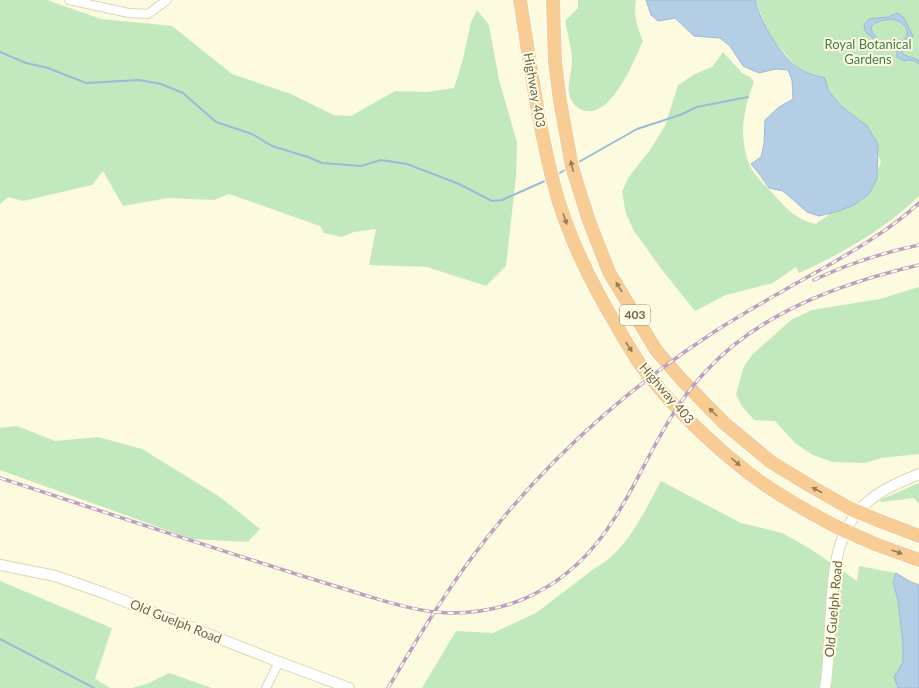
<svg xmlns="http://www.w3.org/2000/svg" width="919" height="688" viewBox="0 0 919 688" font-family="Lato,sans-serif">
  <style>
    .green { fill: #c2e9be }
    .water { fill: #b4cee5; stroke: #9abad6 }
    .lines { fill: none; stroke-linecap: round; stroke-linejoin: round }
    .stream { stroke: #9abad6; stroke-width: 2 }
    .minor-casing { stroke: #dcd6b9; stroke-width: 10 }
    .tertiary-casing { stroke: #dcd6b9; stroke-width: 12 }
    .motorway-casing { stroke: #fff; stroke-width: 16 }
    .minor { stroke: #fff; stroke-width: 8 }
    .tertiary { stroke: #fff; stroke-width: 10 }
    .motorway { stroke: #f7cd95; stroke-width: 14 }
    .rail-casing { stroke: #be9fc4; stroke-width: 3.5 }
    .rail { stroke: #fffde5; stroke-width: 2; stroke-dasharray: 6; stroke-linecap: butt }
    .motorway-bridge-casing { stroke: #fff; stroke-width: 16; stroke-linecap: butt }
    .motorway-bridge { stroke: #f7cd95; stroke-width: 14 }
    .oneway { fill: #937e5a }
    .labels { text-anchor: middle; stroke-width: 4; stroke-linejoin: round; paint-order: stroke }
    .shield { fill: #fffde5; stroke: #9c9276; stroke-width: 1 }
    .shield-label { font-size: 12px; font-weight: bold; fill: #726447 }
    .park-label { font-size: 13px; fill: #427d43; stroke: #fffde5 }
    .street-label { font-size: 13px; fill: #726447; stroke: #fffde5 }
  </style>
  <rect width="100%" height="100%" fill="#fcfadf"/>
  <path class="green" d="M 0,0 L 47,0 L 101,19 L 172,26 L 232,74 L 291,94 L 334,115 L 351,116 L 395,91 L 427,92 L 454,88 L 463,59 L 471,22 L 477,10 L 489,25 L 499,80 L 517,142 L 516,176 L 506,266 L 486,286 L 427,267 L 369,265 L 376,229 L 354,232 L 342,237 L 324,233 L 320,226 L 229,194 L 214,200 L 168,198 L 123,206 L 103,171 L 92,185 L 23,201 L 8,197 L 0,204 Z
    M 578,0 L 636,0 C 633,14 638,29 643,41 C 634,60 611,121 582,110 C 577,108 572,103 570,97 C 566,85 572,73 572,61 C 572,48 567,33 565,21 L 578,8 Z
    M 755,0 L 919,0 L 919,196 C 888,227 840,255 799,273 L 796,267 L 773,283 L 726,295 L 695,311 L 663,271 L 634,231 L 626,214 L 622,192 L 628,178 L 650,150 L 665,126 L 678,85 L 695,74 L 712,67 L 723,52 L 742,73 L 750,77 L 754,82 C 743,110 738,138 750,166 C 753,174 768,188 774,195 C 787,209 796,220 816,224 L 827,216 L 879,167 L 881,162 L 870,136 L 841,106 L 815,76 L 799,69 L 771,38 Z
    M 919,287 L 919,454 L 881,458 L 865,463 L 832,462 L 813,455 L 795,443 L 775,421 L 754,420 L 741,405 L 736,394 L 744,366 L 753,354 L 791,320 L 812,310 L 880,299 Z
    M 17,426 L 55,441 L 98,437 L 142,449 L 220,497 L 260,529 L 248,542 L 192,539 L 0,470 L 0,428 Z
    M 661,481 L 741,523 L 782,533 L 809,548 L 857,581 L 859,566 L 896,573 L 893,582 L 898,600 L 903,645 L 903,662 L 894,677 L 898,688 L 422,688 L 456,631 L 493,633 L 536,613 L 595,568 C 627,551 644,512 661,481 Z
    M 919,483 L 919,504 L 914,498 L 882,502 L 880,500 Z
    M 0,581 L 112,628 L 95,679 L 110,688 L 0,688 Z
    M 169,673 L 212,688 L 132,688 L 149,683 Z"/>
  <path class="water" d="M 646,0 L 755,0 C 761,23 780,56 800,69 C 807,74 817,76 825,78 L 828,90 L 841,106 L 867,126 L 878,144 L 877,179 L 869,194 L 854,205 L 839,211 L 819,216 L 807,212 L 783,191 L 769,188 L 760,175 L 751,164 L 761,157 L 764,144 L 765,120 L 779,107 L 793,99 L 792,80 L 788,70 L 776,69 L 759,73 L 743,66 L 730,46 L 720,38 L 694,36 L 675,18 L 658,21 L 651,15 Z
    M 898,13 L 904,18 L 913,36 L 911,42 L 902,46 L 902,52 C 905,58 914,56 919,61 L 919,64 C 914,60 910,59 904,61 L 897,57 C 894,43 919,35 900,22 C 895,19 890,19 885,20 C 879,21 874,23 871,27 C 871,35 880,38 882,46 L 879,46 C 876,36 864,37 864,25 L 869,19 L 888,17 Z
    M 896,573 L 911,582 L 919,585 L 919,688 L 898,688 L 894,677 L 903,662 L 903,645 L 898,600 L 893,582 Z"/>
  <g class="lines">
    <path class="stream" d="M 0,52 L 26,63 L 48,68 L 86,83 L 139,80 L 161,84 L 183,93 L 216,122 L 252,134 L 272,146 L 308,157 L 322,163 L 361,166 L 381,160 L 407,164 L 459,184 L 492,201 L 502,200 L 547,180
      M 577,163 L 637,129 L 680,115 L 697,107 L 748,97
      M 558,174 L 568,168
      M 0,639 L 94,688"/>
    <defs>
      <path id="minor" d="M 69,0 L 129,13 L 148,14 L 167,0
        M 266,688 L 279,662"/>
      <path id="tertiary" d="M 0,565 L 55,576 L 104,593 L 279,662 L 349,688
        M 825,688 C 828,673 828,657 829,642 C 833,594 828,533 870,500 C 885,488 902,481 919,474"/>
      <path id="motorway" d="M 520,0 C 530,62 538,125 554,185 C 567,236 591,283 618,328 C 627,344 637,362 650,377 C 677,411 715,447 750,474 C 777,495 808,512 839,528
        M 553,0 L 555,62 L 560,101 L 572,167 L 589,221 L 609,272 L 656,350 L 682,380 L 724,423 L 771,462 L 812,487 L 851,509
        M 880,521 L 919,536
        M 875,544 L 919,560"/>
    </defs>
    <use href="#minor" class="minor-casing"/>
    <use href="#tertiary" class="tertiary-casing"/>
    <use href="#motorway" class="motorway-casing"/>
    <use href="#minor" class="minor"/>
    <use href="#tertiary" class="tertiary"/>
    <use href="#motorway" class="motorway"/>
    <defs>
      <path id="rail" d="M 814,280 C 847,264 882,253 919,245
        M 0,478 C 98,510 197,543 296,574 C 318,581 341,588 364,595 C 391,603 419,612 449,613 C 480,613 511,607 538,592 C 630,544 639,440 707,370 C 762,311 843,283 919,265
        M 388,688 C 413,646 438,604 467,564 C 534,472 619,394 714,332 C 751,308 790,287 829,265 C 860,247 892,228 919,203"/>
    </defs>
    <use href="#rail" class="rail-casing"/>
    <use href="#rail" class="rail"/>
    <defs>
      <path id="motorway-bridge" d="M 851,509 L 880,521
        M 839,528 L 875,544"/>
    </defs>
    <use href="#motorway-bridge" class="motorway-bridge-casing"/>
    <use href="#motorway-bridge" class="motorway-bridge"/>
  </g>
  <defs><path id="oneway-solid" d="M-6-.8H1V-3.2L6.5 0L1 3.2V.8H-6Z"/></defs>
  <g class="oneway">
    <use href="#oneway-solid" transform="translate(572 166) rotate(-103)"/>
    <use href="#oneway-solid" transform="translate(565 219) rotate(71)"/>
    <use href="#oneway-solid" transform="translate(619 287) rotate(-121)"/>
    <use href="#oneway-solid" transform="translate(629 347) rotate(57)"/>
    <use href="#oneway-solid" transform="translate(713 412) rotate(-135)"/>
    <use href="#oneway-solid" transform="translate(736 462) rotate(41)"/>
    <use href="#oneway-solid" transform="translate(817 490) rotate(-152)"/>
    <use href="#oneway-solid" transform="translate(897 552) rotate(20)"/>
  </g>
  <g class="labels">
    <rect class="shield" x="620" y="305" width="30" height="20" rx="3"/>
    <g class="shield-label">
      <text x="635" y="319">403</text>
    </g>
    <g class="park-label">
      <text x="868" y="49">Royal Botanical<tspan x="868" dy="15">Gardens</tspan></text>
    </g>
    <g class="street-label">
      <text transform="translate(535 90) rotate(80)" y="5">Highway 403</text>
      <text transform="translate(667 393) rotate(49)" y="5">Highway 403</text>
      <text transform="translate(833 609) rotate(-85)" y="5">Old Guelph Road</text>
      <text transform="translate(176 621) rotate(22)" y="5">Old Guelph Road</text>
    </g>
  </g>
</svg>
